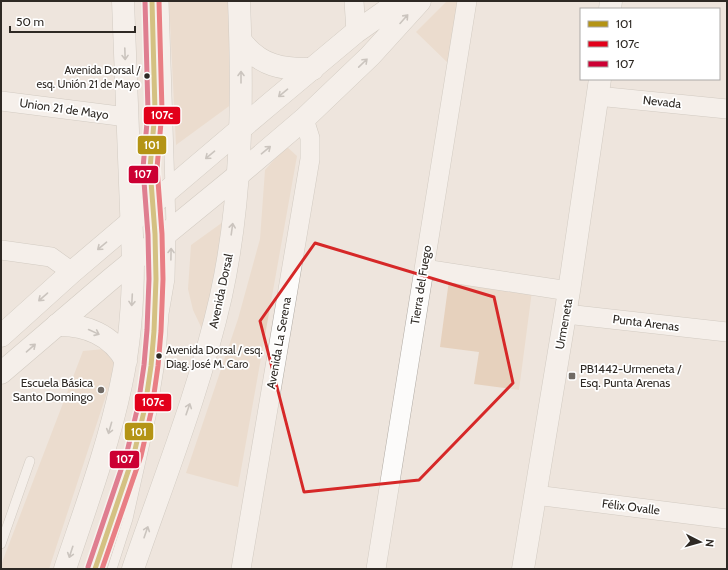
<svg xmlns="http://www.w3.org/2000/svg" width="728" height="570" viewBox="0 0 728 570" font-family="Cabin,sans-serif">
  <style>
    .grass { fill: #e6d1bd }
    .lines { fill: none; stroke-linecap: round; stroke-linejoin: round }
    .service-casing { stroke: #b0aaa3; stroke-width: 10 }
    .minor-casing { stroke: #b0aaa3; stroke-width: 20 }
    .tertiary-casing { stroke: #b0aaa3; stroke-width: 23 }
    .secondary-casing { stroke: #b0aaa3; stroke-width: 23 }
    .primary-casing { stroke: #b0aaa3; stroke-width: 23 }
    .service { stroke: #fcfbfa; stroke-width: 9 }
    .minor { stroke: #fcfbfa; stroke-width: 19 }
    .tertiary { stroke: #fcfbfa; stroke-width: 22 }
    .secondary { stroke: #fcfbfa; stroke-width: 22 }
    .primary { stroke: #fcfbfa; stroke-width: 22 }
    .bus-1-casing { stroke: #fff; stroke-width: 8 }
    .bus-2-casing { stroke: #fff; stroke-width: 8 }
    .bus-3-casing { stroke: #fff; stroke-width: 8 }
    .bus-1 { stroke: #b49415; stroke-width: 5 }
    .bus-2 { stroke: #e2001a; stroke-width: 5 }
    .bus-3 { stroke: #c03; stroke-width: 5 }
    .oneway { stroke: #9f9c9a }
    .marked { fill: none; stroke: #d62828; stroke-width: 3; stroke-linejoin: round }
    .bus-dot { fill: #2e2924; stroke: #fff; stroke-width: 1.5 }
    .poi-dot { fill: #716b65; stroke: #fff; stroke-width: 1.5 }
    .labels { text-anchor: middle; stroke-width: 3.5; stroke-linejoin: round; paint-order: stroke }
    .bus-label { font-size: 11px; fill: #2e2924; stroke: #fff; text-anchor: end }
    .street-label { font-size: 12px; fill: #2e2924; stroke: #fff }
    .poi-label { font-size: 12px; fill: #2e2924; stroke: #fff; text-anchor: start }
    .line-badge { stroke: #fff; stroke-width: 1.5 }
    .badge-label { font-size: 11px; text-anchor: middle; font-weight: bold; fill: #fff }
  </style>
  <rect width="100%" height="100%" fill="#eee5dd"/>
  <path class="grass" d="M 169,1 L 229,1 L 232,104 L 176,145 Z
    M 447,1 L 461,1 L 450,65 L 416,32 Z
    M 286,146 L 297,156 L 238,487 L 186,473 L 238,319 L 260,239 L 265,170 Z
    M 223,222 L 216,274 L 202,329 L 193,310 L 188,289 L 191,245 Z
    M 449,280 L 532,291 L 519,390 L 474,384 L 479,352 L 440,347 Z
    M 104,349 L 116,365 L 49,569 L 1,569 L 1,565 L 83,351 Z"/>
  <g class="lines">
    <defs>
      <path id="service" d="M 1,544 L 30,461
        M 95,569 C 116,508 141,447 149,383 C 155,337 157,290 155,244 C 154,218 151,193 150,168 L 150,157 L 155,111 L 152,1
        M 112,569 L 128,519 L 152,412 L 161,356 L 164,314 L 170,279 L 171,229 L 170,189 L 164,1"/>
      <path id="minor" d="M 354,1 L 356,32
        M 597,96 L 727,109
        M 1,101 L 127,117
        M 1,250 L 51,257 L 72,272
        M 424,269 L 569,291
        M 566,314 L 727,332
        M 535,495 L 727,519
        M 241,569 L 310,159 L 310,138 L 304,119
        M 376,569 L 467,1"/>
      <path id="tertiary" d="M 610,9 L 611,1
        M 523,569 L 569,291 L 600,79"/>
      <path id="secondary" d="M 1,336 L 72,272 L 271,103 L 356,32 L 400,1
        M 1,373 L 111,279 L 237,176 L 304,119 L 370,56 L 420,1"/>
      <path id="primary" d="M 241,41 C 260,66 283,70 313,69
        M 57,325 C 85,324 112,335 126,361
        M 65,569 C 85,509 108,447 121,385 C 130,344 133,303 133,261 L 123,1
        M 133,569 C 164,479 200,389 221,296 C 242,200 243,99 239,1"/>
    </defs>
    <use href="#service" class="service-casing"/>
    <use href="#minor" class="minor-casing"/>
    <use href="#tertiary" class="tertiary-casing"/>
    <use href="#secondary" class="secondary-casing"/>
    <use href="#primary" class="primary-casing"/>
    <use href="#service" class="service"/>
    <use href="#minor" class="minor"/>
    <use href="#tertiary" class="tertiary"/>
    <use href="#secondary" class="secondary"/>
    <use href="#primary" class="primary"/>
    <defs>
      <path id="bus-1" d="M 95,569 L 134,454 L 145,407 L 151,366 L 154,331 L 156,279 L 155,234 L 150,168 L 155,111 L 152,1"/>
      <path id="bus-2" d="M 102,569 L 141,456 L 152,408 L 158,366 L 161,331 L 163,279 L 162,234 L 157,168 L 162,111 L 159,1"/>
      <path id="bus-3" d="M 88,567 L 127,452 L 138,406 L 144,365 L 147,330 L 149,279 L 148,235 L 143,168 L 148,111 L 145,1"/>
    </defs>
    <use href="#bus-1" class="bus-1-casing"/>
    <use href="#bus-2" class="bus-2-casing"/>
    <use href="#bus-3" class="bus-3-casing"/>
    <use href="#bus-1" class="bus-1"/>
    <use href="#bus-2" class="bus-2"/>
    <use href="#bus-3" class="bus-3"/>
  </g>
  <defs><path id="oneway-shaft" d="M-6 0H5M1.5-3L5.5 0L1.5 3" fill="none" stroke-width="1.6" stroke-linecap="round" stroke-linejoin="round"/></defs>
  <g class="oneway">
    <use href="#oneway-shaft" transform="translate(404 19) rotate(-48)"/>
    <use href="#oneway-shaft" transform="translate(125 54) rotate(88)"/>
    <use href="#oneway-shaft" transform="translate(363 63) rotate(-44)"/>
    <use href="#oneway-shaft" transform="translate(241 77) rotate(-90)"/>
    <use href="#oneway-shaft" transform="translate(283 93) rotate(140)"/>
    <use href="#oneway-shaft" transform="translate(266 150) rotate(-40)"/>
    <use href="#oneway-shaft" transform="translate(210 155) rotate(140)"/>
    <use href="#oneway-shaft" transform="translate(232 229) rotate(-82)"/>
    <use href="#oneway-shaft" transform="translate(102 246) rotate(140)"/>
    <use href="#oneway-shaft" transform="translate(171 254) rotate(-89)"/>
    <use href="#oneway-shaft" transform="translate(43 297) rotate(139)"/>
    <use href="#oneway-shaft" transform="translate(132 300) rotate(93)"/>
    <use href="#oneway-shaft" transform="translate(94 332) rotate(25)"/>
    <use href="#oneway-shaft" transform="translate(31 348) rotate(-41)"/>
    <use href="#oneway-shaft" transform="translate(188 409) rotate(-71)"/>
    <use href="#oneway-shaft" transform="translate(110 428) rotate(106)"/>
    <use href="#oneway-shaft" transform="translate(146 532) rotate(-71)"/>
    <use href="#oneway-shaft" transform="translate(71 552) rotate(108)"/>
  </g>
  <path d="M0 0H728V570H0ZM 315,243 L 494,297 L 513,383 L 419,480 L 304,492 L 260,321 Z" fill="#eee5dd" fill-opacity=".55" fill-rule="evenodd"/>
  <path class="marked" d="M 315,243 L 494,297 L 513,383 L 419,480 L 304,492 L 260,321 Z"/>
  <g class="bus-dot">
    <circle cx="147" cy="76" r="3.5"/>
    <circle cx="159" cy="356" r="3.5"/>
  </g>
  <g class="poi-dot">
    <rect x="568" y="372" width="8" height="8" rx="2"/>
    <circle cx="101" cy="390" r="4"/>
  </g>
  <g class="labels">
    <g class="bus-label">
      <text x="140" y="74">Avenida Dorsal /<tspan x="140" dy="14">esq. Unión 21 de Mayo</tspan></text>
      <text x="166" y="354" text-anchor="start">Avenida Dorsal / esq.<tspan x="166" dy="14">Diag. José M. Caro</tspan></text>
    </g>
    <g class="street-label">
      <text transform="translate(662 102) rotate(6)" y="4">Nevada</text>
      <text transform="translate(64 109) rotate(8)" y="4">Union 21 de Mayo</text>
      <text transform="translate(421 285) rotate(-81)" y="4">Tierra del Fuego</text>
      <text transform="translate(221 291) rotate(-78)" y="4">Avenida Dorsal</text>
      <text transform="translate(646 323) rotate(7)" y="4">Punta Arenas</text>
      <text transform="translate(564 324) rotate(-80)" y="4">Urmeneta</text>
      <text transform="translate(279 343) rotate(-80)" y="4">Avenida La Serena</text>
      <text transform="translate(631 507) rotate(7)" y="4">Félix Ovalle</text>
    </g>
    <g class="poi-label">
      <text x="580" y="373">PB1442-Urmeneta /<tspan x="580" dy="14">Esq. Punta Arenas</tspan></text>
      <text x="93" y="387" text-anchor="end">Escuela Básica<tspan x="93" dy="14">Santo Domingo</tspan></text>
    </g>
  </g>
  <g class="line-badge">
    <rect x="143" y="106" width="38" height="19" rx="4" fill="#e2001a"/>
    <rect x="137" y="135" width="30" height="20" rx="4" fill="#b49415"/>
    <rect x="128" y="165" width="31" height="19" rx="4" fill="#c03"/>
    <rect x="134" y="393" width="38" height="19" rx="4" fill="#e2001a"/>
    <rect x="124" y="422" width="30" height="19" rx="4" fill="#b49415"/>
    <rect x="109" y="450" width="31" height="19" rx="4" fill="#c03"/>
  </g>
  <g class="badge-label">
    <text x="162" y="119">107c</text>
    <text x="152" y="149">101</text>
    <text x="143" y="178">107</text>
    <text x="153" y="406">107c</text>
    <text x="139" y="436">101</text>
    <text x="125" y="463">107</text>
  </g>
  <rect width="728" height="570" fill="none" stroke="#2e2924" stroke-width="4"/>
  <rect x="580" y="8" width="140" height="72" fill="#ffffff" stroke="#aba9a7"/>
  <rect x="588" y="21" width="20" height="6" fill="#b49415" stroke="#aba9a7"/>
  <text x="616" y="28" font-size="12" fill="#2e2924">101</text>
  <rect x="588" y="41" width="20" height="6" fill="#e2001a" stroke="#aba9a7"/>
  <text x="616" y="48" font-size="12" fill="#2e2924">107c</text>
  <rect x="588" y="61" width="20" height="6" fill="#cc0033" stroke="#aba9a7"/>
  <text x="616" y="68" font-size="12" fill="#2e2924">107</text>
  <g transform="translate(700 542) rotate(96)" stroke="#ffffff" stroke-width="3" paint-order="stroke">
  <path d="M0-3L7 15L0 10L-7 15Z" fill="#2e2924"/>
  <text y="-6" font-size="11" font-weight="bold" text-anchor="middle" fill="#2e2924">N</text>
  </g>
  <path d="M10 26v6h125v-6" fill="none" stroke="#2e2924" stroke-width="2"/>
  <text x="16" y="26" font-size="12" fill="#2e2924" stroke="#ffffff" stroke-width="3" paint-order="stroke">50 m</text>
</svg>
